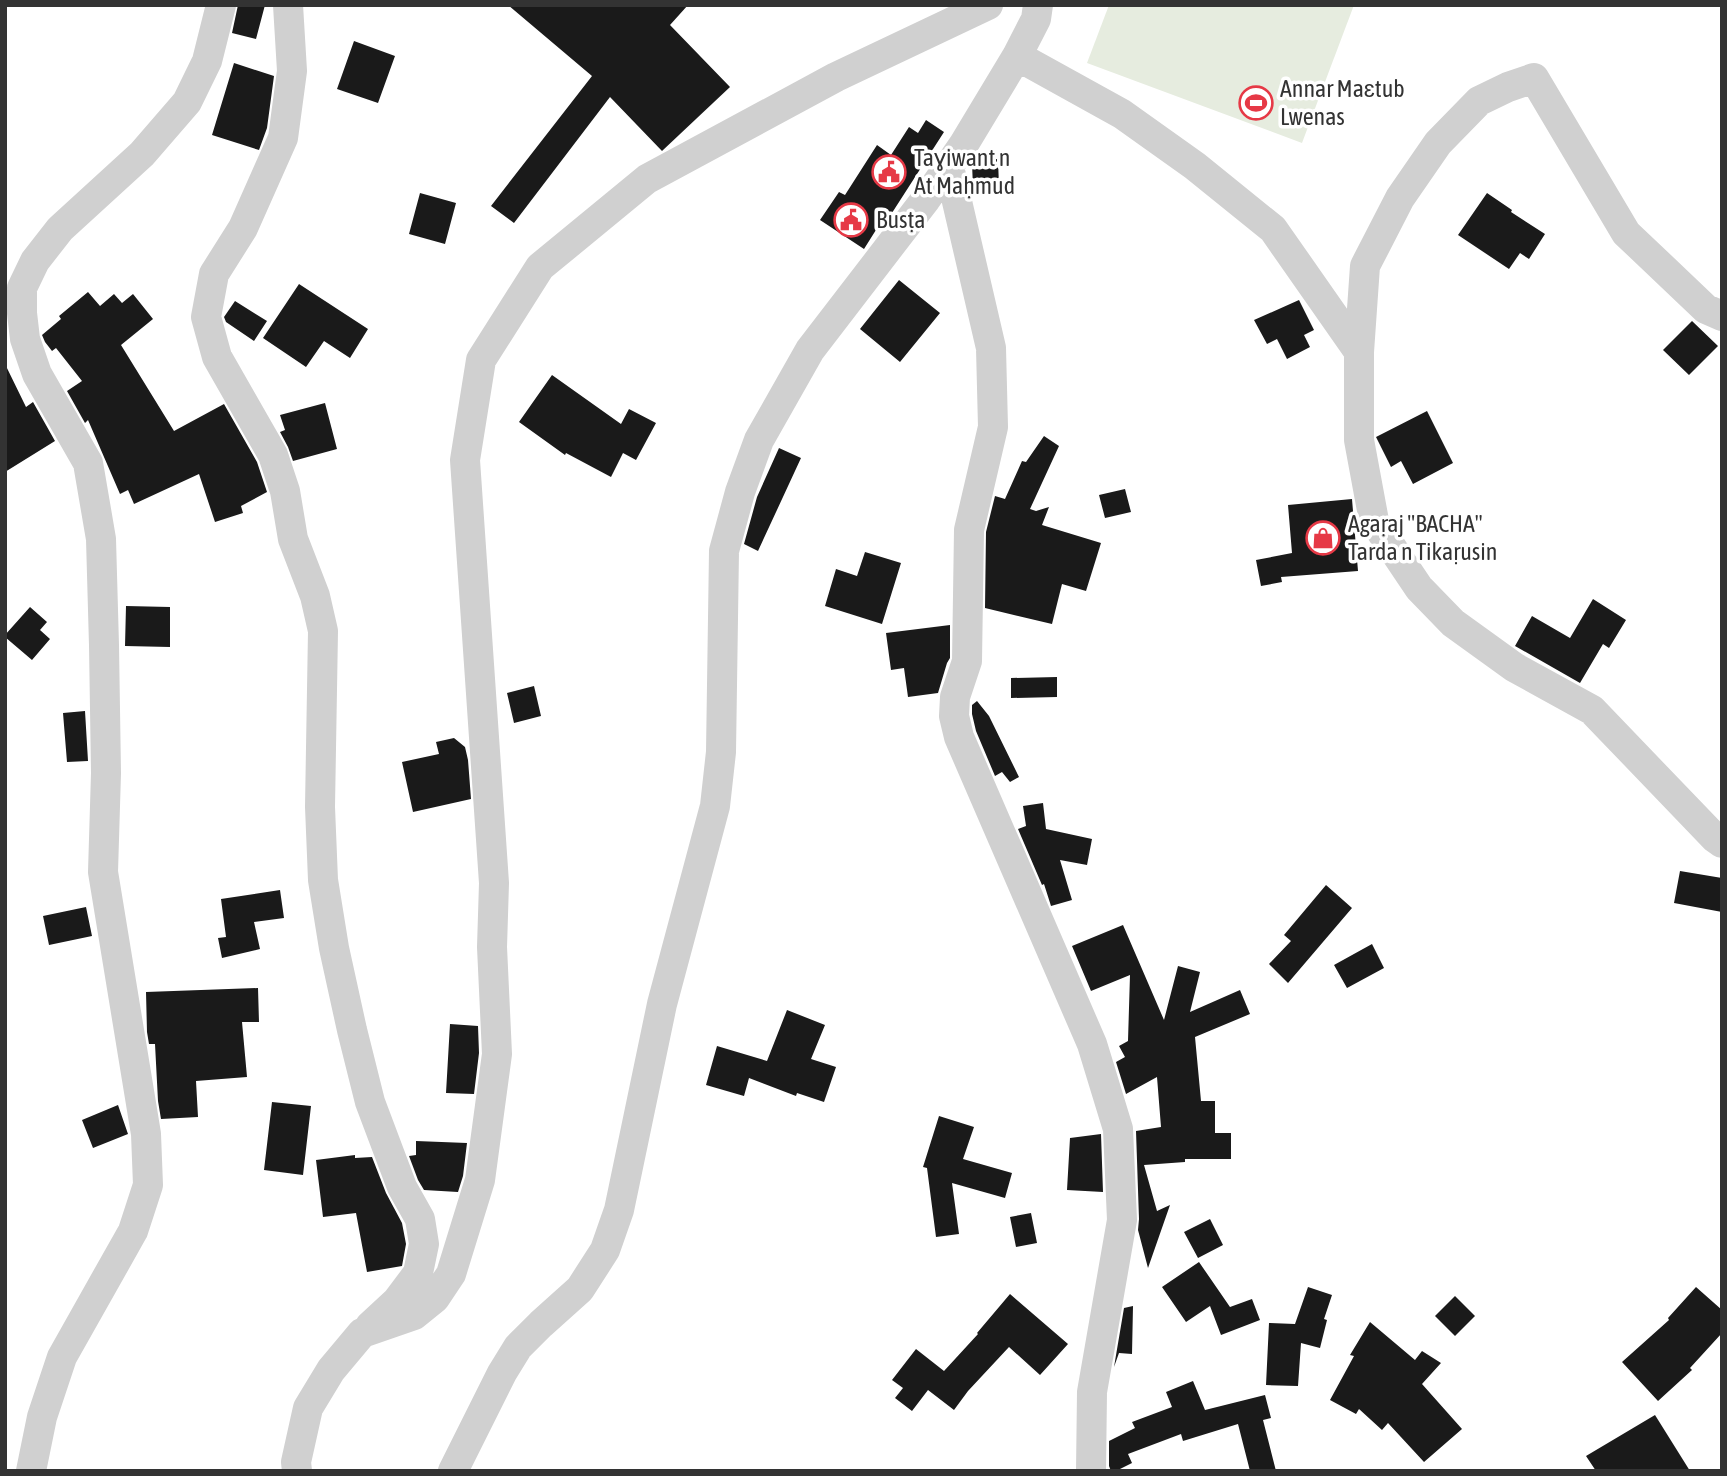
<svg xmlns="http://www.w3.org/2000/svg" width="1727" height="1476" viewBox="0 0 1727 1476" font-family="'Asap Condensed',sans-serif">
  <style>
    .green { fill: #e6ecdf }
    .building { fill: #1a1a1a }
    .lines { fill: none; stroke-linecap: round; stroke-linejoin: round }
    .minor { stroke: #d0d0d0; stroke-width: 30 }
    .labels { text-anchor: middle; stroke-width: 7; stroke-linejoin: round; paint-order: stroke }
    .poi-label { font-size: 24px; fill: #333; stroke: #fff; text-anchor: start }
  </style>
  <rect width="100%" height="100%" fill="#fff"/>
  <path class="green" d="M 1109,5 L 1354,5 L 1302,143 L 1087,63 Z"/>
  <path class="building" d="M 238,5 L 265,5 L 256,39 L 232,33 Z
    M 508,5 L 688,5 L 670,25 L 730,87 L 662,151 L 610,97 L 514,223 L 491,206 L 592,76 Z
    M 354,41 L 395,56 L 378,103 L 337,89 Z
    M 234,63 L 274,76 L 267,128 L 259,150 L 212,135 Z
    M 926,120 L 944,132 L 890,216 L 886,214 L 864,249 L 820,220 L 839,192 L 845,195 L 877,145 L 891,155 L 909,127 L 918,133 Z
    M 998,159 L 999,187 L 973,188 L 972,163 L 974,160 Z
    M 420,193 L 456,203 L 445,244 L 409,234 Z
    M 1487,193 L 1512,210 L 1511,212 L 1545,234 L 1529,259 L 1520,253 L 1509,269 L 1458,235 Z
    M 899,280 L 940,313 L 900,362 L 860,329 Z
    M 299,284 L 368,329 L 350,358 L 324,341 L 306,367 L 263,338 Z
    M 88,292 L 100,306 L 114,294 L 122,303 L 133,294 L 153,319 L 121,345 L 174,431 L 224,404 L 257,462 L 267,492 L 241,506 L 243,513 L 215,522 L 199,474 L 134,504 L 128,490 L 120,494 L 88,420 L 85,423 L 67,391 L 82,381 L 56,348 L 52,351 L 45,342 L 42,335 L 61,319 L 59,316 Z
    M 1299,300 L 1314,330 L 1304,335 L 1310,347 L 1287,359 L 1277,339 L 1267,344 L 1254,320 Z
    M 235,301 L 267,321 L 254,341 L 226,322 L 224,317 Z
    M 1692,321 L 1718,346 L 1689,375 L 1663,350 Z
    M 5,364 L 26,407 L 33,402 L 55,441 L 5,472 Z
    M 552,375 L 621,424 L 629,409 L 656,423 L 636,460 L 623,453 L 611,477 L 566,453 L 565,455 L 519,422 Z
    M 325,403 L 337,449 L 293,461 L 288,447 L 280,432 L 285,430 L 280,415 Z
    M 1427,411 L 1453,463 L 1413,484 L 1401,461 L 1391,467 L 1376,437 Z
    M 1044,436 L 1059,446 L 1030,509 L 1036,511 L 1049,507 L 1042,525 L 1101,543 L 1086,591 L 1062,584 L 1052,624 L 985,608 L 986,532 L 995,496 L 1005,499 L 1022,461 L 1026,462 Z
    M 779,448 L 801,458 L 758,551 L 744,544 L 757,497 Z
    M 1125,489 L 1131,512 L 1105,518 L 1099,495 Z
    M 1352,499 L 1358,571 L 1281,577 L 1282,582 L 1261,586 L 1256,560 L 1292,553 L 1288,505 Z
    M 865,552 L 901,563 L 882,624 L 825,606 L 836,569 L 857,576 Z
    M 1593,599 L 1626,620 L 1609,648 L 1603,644 L 1580,683 L 1515,646 L 1532,616 L 1570,638 Z
    M 126,606 L 170,607 L 170,647 L 125,646 Z
    M 30,607 L 47,622 L 40,630 L 50,639 L 32,660 L 5,637 L 5,635 Z
    M 950,625 L 950,658 L 947,663 L 938,693 L 908,697 L 904,668 L 891,670 L 886,633 Z
    M 1057,677 L 1057,697 L 1011,698 L 1011,678 Z
    M 534,686 L 541,716 L 514,723 L 507,693 Z
    M 977,701 L 989,716 L 1019,777 L 1010,782 L 1002,772 L 995,776 L 976,731 L 972,714 L 972,705 Z
    M 85,711 L 88,761 L 67,762 L 63,713 Z
    M 454,738 L 465,747 L 468,760 L 471,799 L 413,812 L 402,762 L 439,754 L 436,742 Z
    M 1043,803 L 1046,829 L 1092,839 L 1087,865 L 1060,860 L 1072,900 L 1051,906 L 1044,884 L 1042,885 L 1018,829 L 1026,826 L 1023,806 Z
    M 1680,871 L 1722,878 L 1722,912 L 1674,903 Z
    M 1326,885 L 1352,908 L 1288,983 L 1269,964 L 1291,941 L 1284,935 Z
    M 280,890 L 284,918 L 254,922 L 260,949 L 222,958 L 218,938 L 226,937 L 221,899 Z
    M 86,907 L 92,936 L 49,945 L 43,916 Z
    M 1123,925 L 1164,1020 L 1178,966 L 1200,972 L 1190,1012 L 1240,990 L 1250,1014 L 1195,1037 L 1201,1101 L 1215,1101 L 1215,1133 L 1231,1133 L 1231,1159 L 1185,1159 L 1185,1162 L 1144,1165 L 1157,1211 L 1170,1205 L 1148,1268 L 1138,1230 L 1139,1219 L 1136,1131 L 1161,1127 L 1157,1077 L 1126,1094 L 1116,1062 L 1125,1057 L 1119,1046 L 1128,1041 L 1130,975 L 1091,991 L 1072,946 Z
    M 1372,944 L 1384,968 L 1347,988 L 1334,965 Z
    M 258,988 L 259,1022 L 242,1022 L 247,1077 L 196,1081 L 198,1117 L 161,1119 L 158,1101 L 155,1044 L 149,1044 L 147,1032 L 146,992 Z
    M 787,1010 L 825,1025 L 811,1059 L 836,1067 L 824,1102 L 797,1093 L 796,1096 L 749,1078 L 744,1096 L 706,1085 L 717,1046 L 767,1061 Z
    M 450,1024 L 478,1026 L 479,1053 L 474,1094 L 446,1093 Z
    M 272,1102 L 311,1106 L 303,1175 L 264,1170 Z
    M 118,1105 L 128,1134 L 93,1148 L 82,1120 Z
    M 939,1116 L 974,1127 L 963,1159 L 1012,1173 L 1005,1198 L 952,1183 L 959,1234 L 936,1237 L 927,1168 L 923,1167 Z
    M 1101,1134 L 1103,1192 L 1067,1190 L 1070,1138 Z
    M 416,1141 L 467,1143 L 463,1176 L 458,1192 L 424,1190 L 418,1180 L 409,1156 L 416,1155 Z
    M 355,1155 L 355,1158 L 372,1157 L 386,1193 L 402,1223 L 406,1244 L 402,1266 L 367,1272 L 356,1213 L 323,1217 L 316,1160 Z
    M 1031,1213 L 1037,1243 L 1016,1247 L 1010,1217 Z
    M 1210,1219 L 1223,1245 L 1198,1258 L 1184,1232 Z
    M 1199,1262 L 1230,1307 L 1252,1299 L 1260,1320 L 1221,1335 L 1210,1306 L 1186,1322 L 1162,1287 Z
    M 1308,1287 L 1332,1295 L 1324,1319 L 1327,1320 L 1320,1348 L 1301,1343 L 1298,1386 L 1266,1385 L 1269,1323 L 1295,1324 Z
    M 1696,1287 L 1722,1310 L 1722,1333 L 1690,1368 L 1692,1370 L 1658,1401 L 1622,1362 L 1669,1320 L 1668,1318 Z
    M 1010,1294 L 1068,1344 L 1040,1375 L 1009,1347 L 968,1391 L 954,1410 L 928,1390 L 912,1411 L 895,1398 L 903,1388 L 892,1380 L 916,1349 L 944,1371 L 978,1334 L 977,1333 Z
    M 1455,1296 L 1475,1316 L 1455,1336 L 1435,1316 Z
    M 1133,1306 L 1132,1354 L 1119,1353 L 1114,1367 L 1124,1308 Z
    M 1370,1322 L 1415,1360 L 1422,1351 L 1441,1363 L 1422,1384 L 1462,1429 L 1424,1462 L 1388,1423 L 1382,1430 L 1359,1409 L 1356,1414 L 1330,1400 L 1354,1356 L 1350,1355 Z
    M 1193,1381 L 1205,1410 L 1265,1395 L 1271,1418 L 1263,1420 L 1276,1471 L 1250,1471 L 1238,1424 L 1183,1441 L 1181,1434 L 1128,1454 L 1132,1463 L 1116,1471 L 1111,1471 L 1109,1466 L 1109,1441 L 1135,1428 L 1132,1422 L 1172,1407 L 1166,1392 Z
    M 1655,1415 L 1690,1471 L 1596,1471 L 1586,1456 Z"/>
  <g class="lines">
    <path class="minor" d="M 288,5 L 292,71 L 283,138 L 243,228 L 214,274 L 206,317 L 217,357 L 273,455 L 285,491 L 293,539 L 315,596 L 323,631 L 320,807 L 323,880 L 334,948 L 352,1030 L 370,1102 L 402,1187 L 420,1219 L 424,1244 L 418,1273 L 397,1301 L 370,1326
      M 1017,56 L 1122,114 L 1195,166 L 1273,229 L 1359,352 L 1359,440 L 1374,521 L 1419,588 L 1453,623 L 1514,667 L 1592,710 L 1715,838 L 1722,843
      M 949,167 L 991,348 L 993,427 L 969,530 L 967,661 L 955,697 L 954,716 L 959,737 L 1092,1044 L 1118,1129 L 1122,1220 L 1092,1392 L 1091,1471
      M 1359,352 L 1365,266 L 1400,198 L 1438,143 L 1479,101 L 1508,87 L 1534,78 L 1626,233 L 1706,309 L 1722,316
      M 31,1471 L 42,1417 L 62,1357 L 133,1231 L 148,1185 L 146,1134 L 103,872 L 106,773 L 104,645 L 101,539 L 88,463 L 37,374 L 25,339 L 22,313 L 22,288 L 35,261 L 60,229 L 142,154 L 187,102 L 207,61 L 221,5
      M 297,1471 L 296,1462 L 308,1408 L 331,1370 L 362,1333 L 414,1315 L 435,1298 L 451,1274 L 480,1180 L 497,1054 L 492,947 L 494,883 L 465,460 L 481,360 L 540,267 L 647,179 L 836,77 L 988,5
      M 453,1471 L 502,1373 L 518,1347 L 541,1324 L 580,1289 L 605,1250 L 619,1210 L 662,1004 L 715,806 L 721,752 L 724,551 L 740,492 L 759,440 L 810,350 L 926,199 L 964,144 L 1017,56 L 1036,19 L 1038,5"/>
  </g>
  <defs>
    <symbol id="stadium-ring" viewBox="-11 -11 22 22"><circle r="9.5" fill="#fff" stroke="#e63946" stroke-width="1.5"/><path d="M0-5a6.5 5 0 1 0 0 10a6.5 5 0 1 0 0-10ZM-3.5-1.8h7v3.6h-7Z" fill="#e63946"/></symbol>
    <symbol id="civic-ring" viewBox="-11 -11 22 22"><circle r="9.5" fill="#fff" stroke="#e63946" stroke-width="1.5"/><path d="M-.6-6.5H3V-4.5H.6V-3L4-1V1h2V6H-6V1h2V-1L-.6-3ZM-1.2 2.5V6h2.4V2.5Z" fill="#e63946"/></symbol>
    <symbol id="shop-ring" viewBox="-11 -11 22 22"><circle r="9.5" fill="#fff" stroke="#e63946" stroke-width="1.5"/><path d="M-5-2.5h2.3a2.7 3.5 0 0 1 5.4 0H5L5.5 6h-11ZM-1.5-2.5h3a1.5 2.3 0 0 0-3 0Z" fill="#e63946"/></symbol>
  </defs>
  <g fill-rule="evenodd">
    <use href="#stadium-ring" x="1237" y="84" width="38" height="38"/>
    <use href="#civic-ring" x="870" y="153" width="38" height="38"/>
    <use href="#civic-ring" x="832" y="201" width="38" height="38"/>
    <use href="#shop-ring" x="1304" y="519" width="38" height="38"/>
  </g>
  <g class="labels">
    <g class="poi-label">
      <text x="1280" y="97">Annar Maɛtub<tspan x="1280" dy="28">Lwenas</tspan></text>
      <text x="914" y="166">Taɣiwant n<tspan x="914" dy="28">At Maḥmud</tspan></text>
      <text x="876" y="228">Busṭa</text>
      <text x="1348" y="532">Agaṛaj "BACHA"<tspan x="1348" dy="28">Tarda n Tikaṛusin</tspan></text>
    </g>
  </g>
  <rect width="1727" height="1476" fill="none" stroke="#333333" stroke-width="14"/>
</svg>
